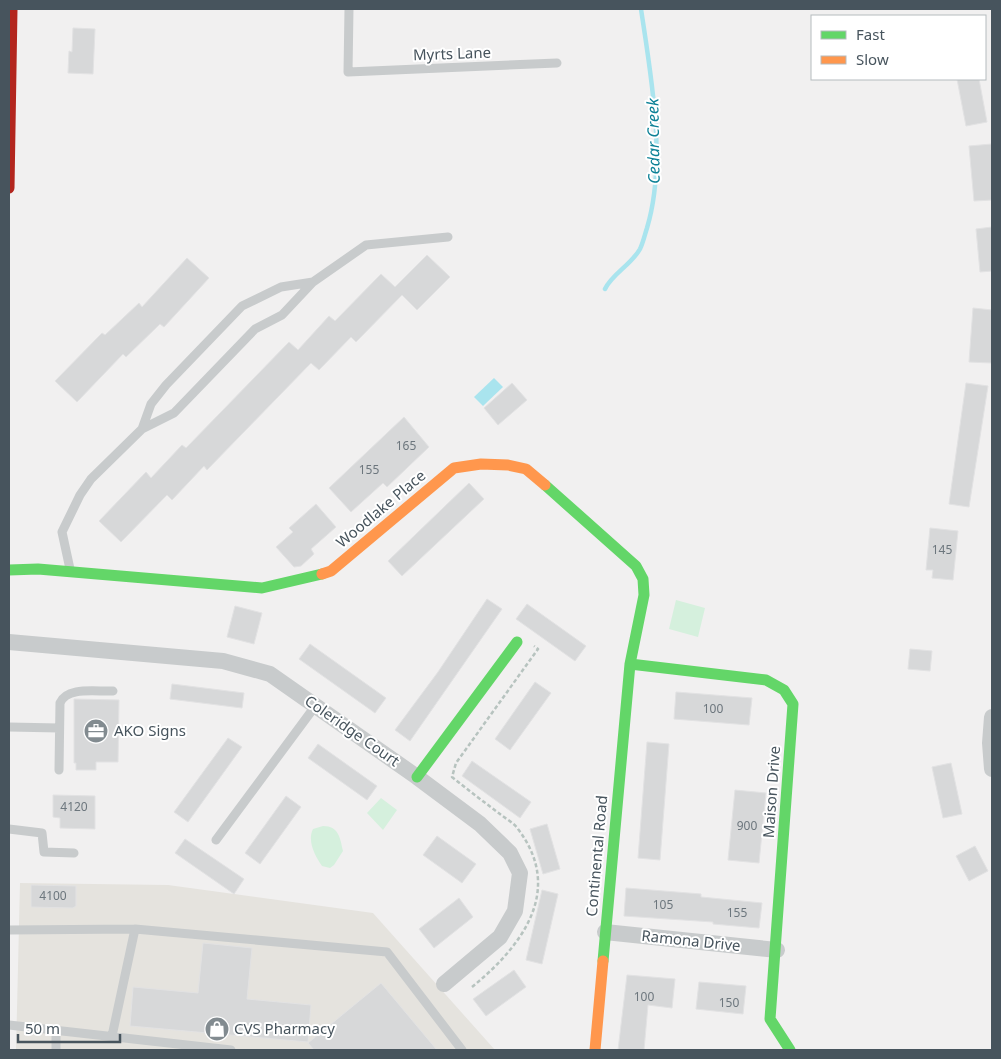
<svg xmlns="http://www.w3.org/2000/svg" width="1001" height="1059" viewBox="0 0 1001 1059" font-family="'Noto Sans',sans-serif">
  <style>
    .commercial { fill: #e5e3de }
    .green { fill: #d5f0dd }
    .water { fill: #a9e4ee }
    .lines { fill: none; stroke-linecap: round; stroke-linejoin: round }
    .stream { stroke: #a9e4ee; stroke-width: 4.5 }
    .building { fill: #d7d8d9; stroke: #e2e2e3 }
    .path { stroke: #b7c3bf; stroke-width: 2.5; stroke-dasharray: 4 2.5; stroke-linecap: butt }
    .lane { stroke: #c8cbcc; stroke-width: 9 }
    .street { stroke: #c8cbcc; stroke-width: 16 }
    .fast { stroke: #63d668; stroke-width: 11 }
    .slow { stroke: #ff974d; stroke-width: 11 }
    .jam { stroke: #b3261e; stroke-width: 11 }
    .labels { text-anchor: middle; stroke-width: 4; stroke-linejoin: round; paint-order: stroke }
    .number-label { font-size: 12px; fill: #6c767d }
    .street-label { font-size: 15px; fill: #47545d; stroke: #fff }
    .poi-label { font-size: 15px; fill: #47545d; stroke: #fff; text-anchor: start }
    .water-label { font-size: 16px; font-style: italic; fill: #0c8196; stroke: #fff }
  </style>
  <rect width="100%" height="100%" fill="#f1f0f0"/>
  <path class="commercial" d="M 20,883 L 168,885 L 373,913 L 495,1050 L 16,1050 Z"/>
  <path class="green" d="M 676,600 L 705,608 L 698,637 L 669,629 Z
    M 381,798 L 397,810 L 383,830 L 367,813 Z
    M 323,826 C 339,826 340,838 343,851 L 334,865 L 330,868 L 322,866 C 315,856 307,841 313,829 Z"/>
  <path class="water" d="M 494,378 L 503,387 L 483,406 L 474,397 Z"/>
  <g class="lines">
    <path class="stream" d="M 605,289 C 612,274 631,265 640,249 C 643,243 645,234 647,228 C 667,162 651,76 641,9"/>
  </g>
  <path class="building" d="M 73,28 L 95,29 L 93,74 L 68,73 L 69,51 L 72,52 Z
    M 957,79 L 979,79 L 987,122 L 966,126 Z
    M 992,144 L 992,200 L 974,201 L 969,146 Z
    M 992,227 L 992,271 L 980,272 L 976,229 Z
    M 427,255 L 450,277 L 417,310 L 402,295 L 356,342 L 351,337 L 319,370 L 311,363 L 207,470 L 204,466 L 172,500 L 167,495 L 121,542 L 99,521 L 146,472 L 151,478 L 182,445 L 186,448 L 289,342 L 298,350 L 329,316 L 335,321 L 381,274 L 395,287 Z
    M 187,258 L 209,278 L 164,327 L 160,324 L 126,357 L 123,354 L 77,402 L 55,381 L 102,333 L 105,335 L 139,303 L 142,307 Z
    M 973,308 L 992,310 L 992,363 L 969,362 Z
    M 512,383 L 527,400 L 498,425 L 484,408 Z
    M 966,383 L 988,386 L 969,507 L 949,504 Z
    M 404,417 L 429,447 L 387,487 L 383,483 L 351,512 L 329,488 Z
    M 469,483 L 484,499 L 402,576 L 388,561 Z
    M 316,504 L 336,527 L 311,549 L 314,554 L 301,566 L 294,567 L 276,547 L 293,532 L 289,528 Z
    M 930,528 L 958,531 L 953,580 L 932,578 L 933,570 L 926,570 Z
    M 487,599 L 502,609 L 410,741 L 395,730 L 438,672 Z
    M 527,604 L 586,646 L 575,661 L 516,619 Z
    M 235,606 L 262,613 L 254,644 L 227,637 Z
    M 310,644 L 386,698 L 375,713 L 299,659 Z
    M 910,649 L 932,651 L 930,671 L 908,669 Z
    M 535,682 L 551,693 L 510,750 L 495,739 Z
    M 172,684 L 244,693 L 242,708 L 170,699 Z
    M 676,692 L 752,698 L 749,725 L 674,719 Z
    M 74,699 L 119,700 L 118,762 L 96,762 L 96,770 L 76,770 L 76,763 L 74,763 Z
    M 228,738 L 242,747 L 188,822 L 174,812 Z
    M 647,742 L 669,744 L 660,860 L 638,858 Z
    M 318,744 L 377,786 L 367,800 L 308,758 Z
    M 472,761 L 531,802 L 520,818 L 462,776 Z
    M 951,763 L 962,814 L 943,818 L 932,767 Z
    M 735,790 L 766,793 L 759,863 L 728,860 Z
    M 53,795 L 95,796 L 95,829 L 60,828 L 60,818 L 53,817 Z
    M 286,796 L 301,807 L 260,864 L 245,853 Z
    M 547,824 L 560,869 L 543,874 L 530,829 Z
    M 437,836 L 476,864 L 462,883 L 423,855 Z
    M 185,839 L 244,879 L 234,894 L 175,853 Z
    M 975,846 L 988,871 L 969,881 L 956,856 Z
    M 31,885 L 76,886 L 76,906 L 73,908 L 31,907 Z
    M 626,888 L 701,894 L 701,897 L 762,903 L 759,928 L 713,924 L 713,922 L 624,916 Z
    M 542,890 L 558,894 L 542,964 L 526,960 Z
    M 459,898 L 473,917 L 434,948 L 419,929 Z
    M 203,943 L 252,948 L 247,999 L 311,1005 L 308,1042 L 130,1026 L 133,987 L 198,993 Z
    M 514,970 L 526,987 L 486,1016 L 473,999 Z
    M 627,975 L 675,979 L 672,1008 L 648,1005 L 644,1050 L 618,1050 Z
    M 699,982 L 746,986 L 743,1014 L 696,1009 Z
    M 381,983 L 437,1050 L 314,1050 L 308,1043 Z"/>
  <g class="lines">
    <path class="path" d="M 472,987 C 521,947 565,891 518,829 C 514,823 506,819 500,814 C 484,802 468,790 452,777 L 456,763 L 538,649 L 534,646"/>
    <path class="lane" d="M 349,9 L 348,72 L 557,63
      M 142,429 L 151,404 L 166,385 L 242,306 L 281,287 L 313,282
      M 70,569 L 62,532 L 80,495 L 91,479 L 142,429 L 174,413 L 255,329 L 282,315 L 313,282 L 366,245 L 448,237
      M 9,727 L 59,728
      M 59,770 L 60,703 C 67,686 97,692 113,691
      M 9,829 L 42,833 L 44,852 L 74,853
      M 216,840 L 316,705
      M 135,929 L 387,952 L 462,1050
      M 9,930 L 135,929 L 112,1036
      M 9,1025 L 231,1050
      M 56,1050 L 56,1030"/>
    <path class="street" d="M 9,642 L 223,661 L 270,674 L 417,777 L 480,824 L 510,853 L 520,873 L 515,911 L 500,937 L 444,984
      M 992,717 L 990,743 L 992,769
      M 605,932 L 777,950"/>
    <path class="fast" d="M 545,485 L 636,566 L 643,579 L 644,595 L 630,664 L 603,961
      M 9,570 L 38,569 L 262,588 L 322,574
      M 630,664 L 766,680 L 784,690 L 793,704 L 770,1019 L 790,1050
      M 417,777 L 517,642"/>
    <path class="slow" d="M 322,574 L 331,571 L 454,468 L 481,464 L 508,465 L 526,469 L 545,485
      M 595,1050 L 603,961"/>
    <path class="jam" d="M 9,188 L 12,9"/>
  </g>
  <defs>
    <symbol id="office-disc" viewBox="-11 -11 22 22"><circle r="9.5" fill="#828b90" stroke="#fff"/><path d="M-6-3h4V-5.5h4V-3h4V5H-6ZM-1-4.5V-3h2v-1.5ZM-6 0V1H6V0Z" fill="#fff"/></symbol>
    <symbol id="shop-disc" viewBox="-11 -11 22 22"><circle r="9.5" fill="#828b90" stroke="#fff"/><path d="M-5-2.5h2.3a2.7 3.5 0 0 1 5.4 0H5L5.5 6h-11ZM-1.5-2.5h3a1.5 2.3 0 0 0-3 0Z" fill="#fff"/></symbol>
  </defs>
  <g fill-rule="evenodd">
    <use href="#office-disc" x="82" y="717" width="28" height="28"/>
    <use href="#shop-disc" x="203" y="1015" width="28" height="28"/>
  </g>
  <g class="labels">
    <g class="number-label">
      <text x="406" y="450">165</text>
      <text x="369" y="474">155</text>
      <text x="942" y="554">145</text>
      <text x="713" y="713">100</text>
      <text x="74" y="811">4120</text>
      <text x="747" y="830">900</text>
      <text x="53" y="900">4100</text>
      <text x="663" y="909">105</text>
      <text x="737" y="917">155</text>
      <text x="644" y="1001">100</text>
      <text x="729" y="1007">150</text>
    </g>
    <g class="street-label">
      <text transform="translate(452 54) rotate(-2)" y="5">Myrts Lane</text>
      <text transform="translate(381 509) rotate(-40)" y="5">Woodlake Place</text>
      <text transform="translate(352 731) rotate(35)" y="5">Coleridge Court</text>
      <text transform="translate(772 792) rotate(-86)" y="5">Maison Drive</text>
      <text transform="translate(597 856) rotate(-85)" y="5">Continental Road</text>
      <text transform="translate(691 941) rotate(6)" y="5">Ramona Drive</text>
    </g>
    <g class="poi-label">
      <text x="114" y="736">AKO Signs</text>
      <text x="234" y="1034">CVS Pharmacy</text>
    </g>
    <g class="water-label">
      <text transform="translate(653 141) rotate(-91)" y="6">Cedar Creek</text>
    </g>
  </g>
  <rect width="1001" height="1059" fill="none" stroke="#47545d" stroke-width="20"/>
  <rect x="811" y="15" width="175" height="65" fill="#ffffff" stroke="#b5bbbe"/>
  <rect x="821" y="31" width="25" height="8" fill="#63d668" stroke="#b5bbbe"/>
  <text x="856" y="40" font-size="15" fill="#47545d">Fast</text>
  <rect x="821" y="56" width="25" height="8" fill="#ff974d" stroke="#b5bbbe"/>
  <text x="856" y="65" font-size="15" fill="#47545d">Slow</text>
  <path d="M18 1034v8h102v-8" fill="none" stroke="#47545d" stroke-width="2.5"/>
  <text x="25" y="1034" font-size="15" fill="#47545d" stroke="#ffffff" stroke-width="4" paint-order="stroke">50 m</text>
</svg>
